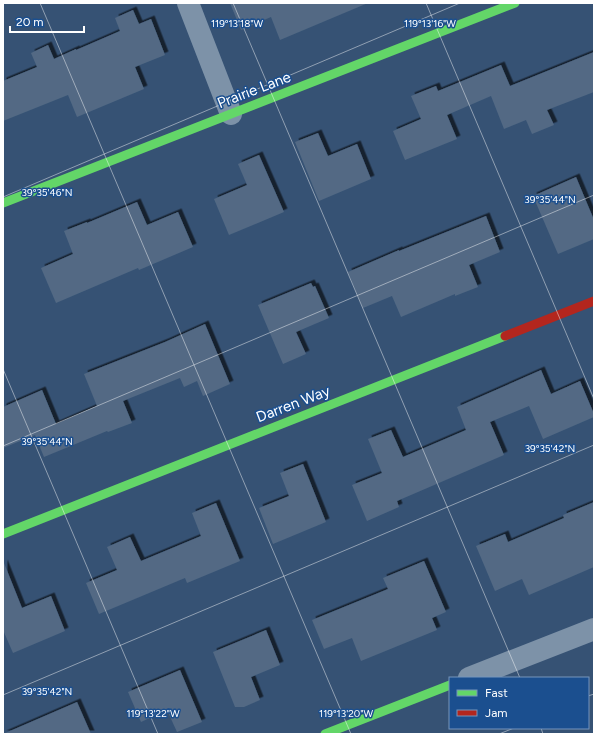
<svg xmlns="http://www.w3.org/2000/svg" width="597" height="737" viewBox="0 0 597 737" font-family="Figtree,sans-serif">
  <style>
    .building { fill: #526984; filter: url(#shadow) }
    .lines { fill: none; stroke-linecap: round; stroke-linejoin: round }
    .street { stroke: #7d92a8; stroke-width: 22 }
    .fast { stroke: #63d668; stroke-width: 9 }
    .jam { stroke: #b3261e; stroke-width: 9 }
    .ticks { fill: none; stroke: #fff; stroke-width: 1; stroke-opacity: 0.45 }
    .labels { text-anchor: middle; stroke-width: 3; stroke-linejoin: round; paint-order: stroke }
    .street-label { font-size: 15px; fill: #fff; stroke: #1b4f8f }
    .ticks-label { font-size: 10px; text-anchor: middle; fill: #fff; stroke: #1b4f8f; stroke-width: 3; stroke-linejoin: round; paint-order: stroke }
  </style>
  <defs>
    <filter id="shadow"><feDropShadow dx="3.5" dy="-3.5" stdDeviation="0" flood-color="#0009"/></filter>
  </defs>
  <rect width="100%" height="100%" fill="#365274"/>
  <path class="building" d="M 230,3 L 368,3 L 280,40 L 271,17 L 241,30 Z
    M 133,10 L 139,24 L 151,19 L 165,55 L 135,67 L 144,89 L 77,117 L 68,95 L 3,121 L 3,81 L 37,67 L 31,53 L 48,45 L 54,59 L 76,49 L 76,50 L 120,31 L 115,18 Z
    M 594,52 L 594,92 L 547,110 L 554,125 L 532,134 L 526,120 L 504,129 L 491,96 L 447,115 L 457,139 L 405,160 L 393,131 L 421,119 L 411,96 L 436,86 L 438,91 L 501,65 L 510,86 Z
    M 318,133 L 328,156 L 357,144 L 371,179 L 319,201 L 295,142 Z
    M 259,155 L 284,212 L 229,235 L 214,199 L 247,185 L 238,164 Z
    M 576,177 L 594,220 L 594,239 L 558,254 L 533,196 Z
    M 137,202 L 147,225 L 178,212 L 193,247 L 139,270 L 138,268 L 56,303 L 41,268 L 73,254 L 64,231 L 87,222 L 87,223 Z
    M 486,216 L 500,252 L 469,265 L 478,287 L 455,296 L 455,294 L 401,317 L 392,296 L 363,308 L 348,272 L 399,250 L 399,251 Z
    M 311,283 L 313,287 L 315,286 L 329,318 L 296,332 L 306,354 L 283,364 L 258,305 Z
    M 205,324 L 230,384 L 203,396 L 197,381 L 184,387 L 180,378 L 123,401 L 132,423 L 108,432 L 107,431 L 44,457 L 35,435 L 3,448 L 3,407 L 42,390 L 56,424 L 97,406 L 84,374 L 165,342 Z
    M 541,370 L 551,394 L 580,381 L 594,414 L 594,417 L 543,439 L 529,406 L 490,422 L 504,455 L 397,501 L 399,507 L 367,521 L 352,485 L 382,473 L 368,439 L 391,430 L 403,457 L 466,430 L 457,407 Z
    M 303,464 L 326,522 L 273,544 L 259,508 L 289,496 L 280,473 Z
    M 594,502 L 594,567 L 529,595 L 522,579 L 495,591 L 476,546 L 505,534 L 508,542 L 564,518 L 563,515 Z
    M 216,503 L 240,561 L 187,583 L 185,578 L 99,614 L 86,583 L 117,570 L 107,547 L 130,537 L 141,561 L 201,536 L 192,513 Z
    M 424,561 L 446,612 L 432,618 L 437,630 L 361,661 L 352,638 L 324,649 L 312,620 L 388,589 L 383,578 Z
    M 4,563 L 22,608 L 51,596 L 65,631 L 13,653 L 3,630 Z
    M 266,630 L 280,665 L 251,677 L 260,700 L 244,707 L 235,707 L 213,652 Z
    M 180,670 L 202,722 L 177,732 L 167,710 L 141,722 L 128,692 Z
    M 77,702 L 91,734 L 3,734 Z"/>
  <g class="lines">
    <path class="street" d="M 188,3 L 231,114
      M 469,678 L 594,629"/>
    <path class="fast" d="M 3,203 L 515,3
      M 3,534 L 505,336
      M 325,734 L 450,685"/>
    <path class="jam" d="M 505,336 L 594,301"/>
  </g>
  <path class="ticks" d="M 40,3 L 351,734M 233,3 L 520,678M 426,3 L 594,399M 3,197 L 460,3M 3,369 L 158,734M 3,446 L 594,195M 3,695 L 594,445M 588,696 L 594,694M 541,728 L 543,734M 499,734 L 514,728"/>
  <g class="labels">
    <g class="street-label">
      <text transform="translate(254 90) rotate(-21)" y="5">Prairie Lane</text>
      <text transform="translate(293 404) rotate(-21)" y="5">Darren Way</text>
    </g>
  </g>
  <g class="ticks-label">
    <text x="237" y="27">119°13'18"W</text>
    <text x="430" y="27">119°13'16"W</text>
    <text x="47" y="196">39°35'46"N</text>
    <text x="550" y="203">39°35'44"N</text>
    <text x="47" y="445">39°35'44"N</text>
    <text x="550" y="452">39°35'42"N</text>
    <text x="47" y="695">39°35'42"N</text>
    <text x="153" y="717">119°13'22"W</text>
    <text x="346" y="717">119°13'20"W</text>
  </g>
  <rect width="597" height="737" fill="none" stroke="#ffffff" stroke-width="8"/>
  <rect x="449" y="677" width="140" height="52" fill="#1b4f8f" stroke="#7695bc"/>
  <rect x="457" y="690" width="20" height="6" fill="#63d668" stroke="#7695bc"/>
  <text x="485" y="697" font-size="12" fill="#ffffff">Fast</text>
  <rect x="457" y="710" width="20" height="6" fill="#b3261e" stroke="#7695bc"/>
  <text x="485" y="717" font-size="12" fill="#ffffff">Jam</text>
  <path d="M10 26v6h74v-6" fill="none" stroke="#ffffff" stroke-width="2"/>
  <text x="16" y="26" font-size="12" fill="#ffffff" stroke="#1b4f8f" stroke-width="3" paint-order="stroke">20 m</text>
</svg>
